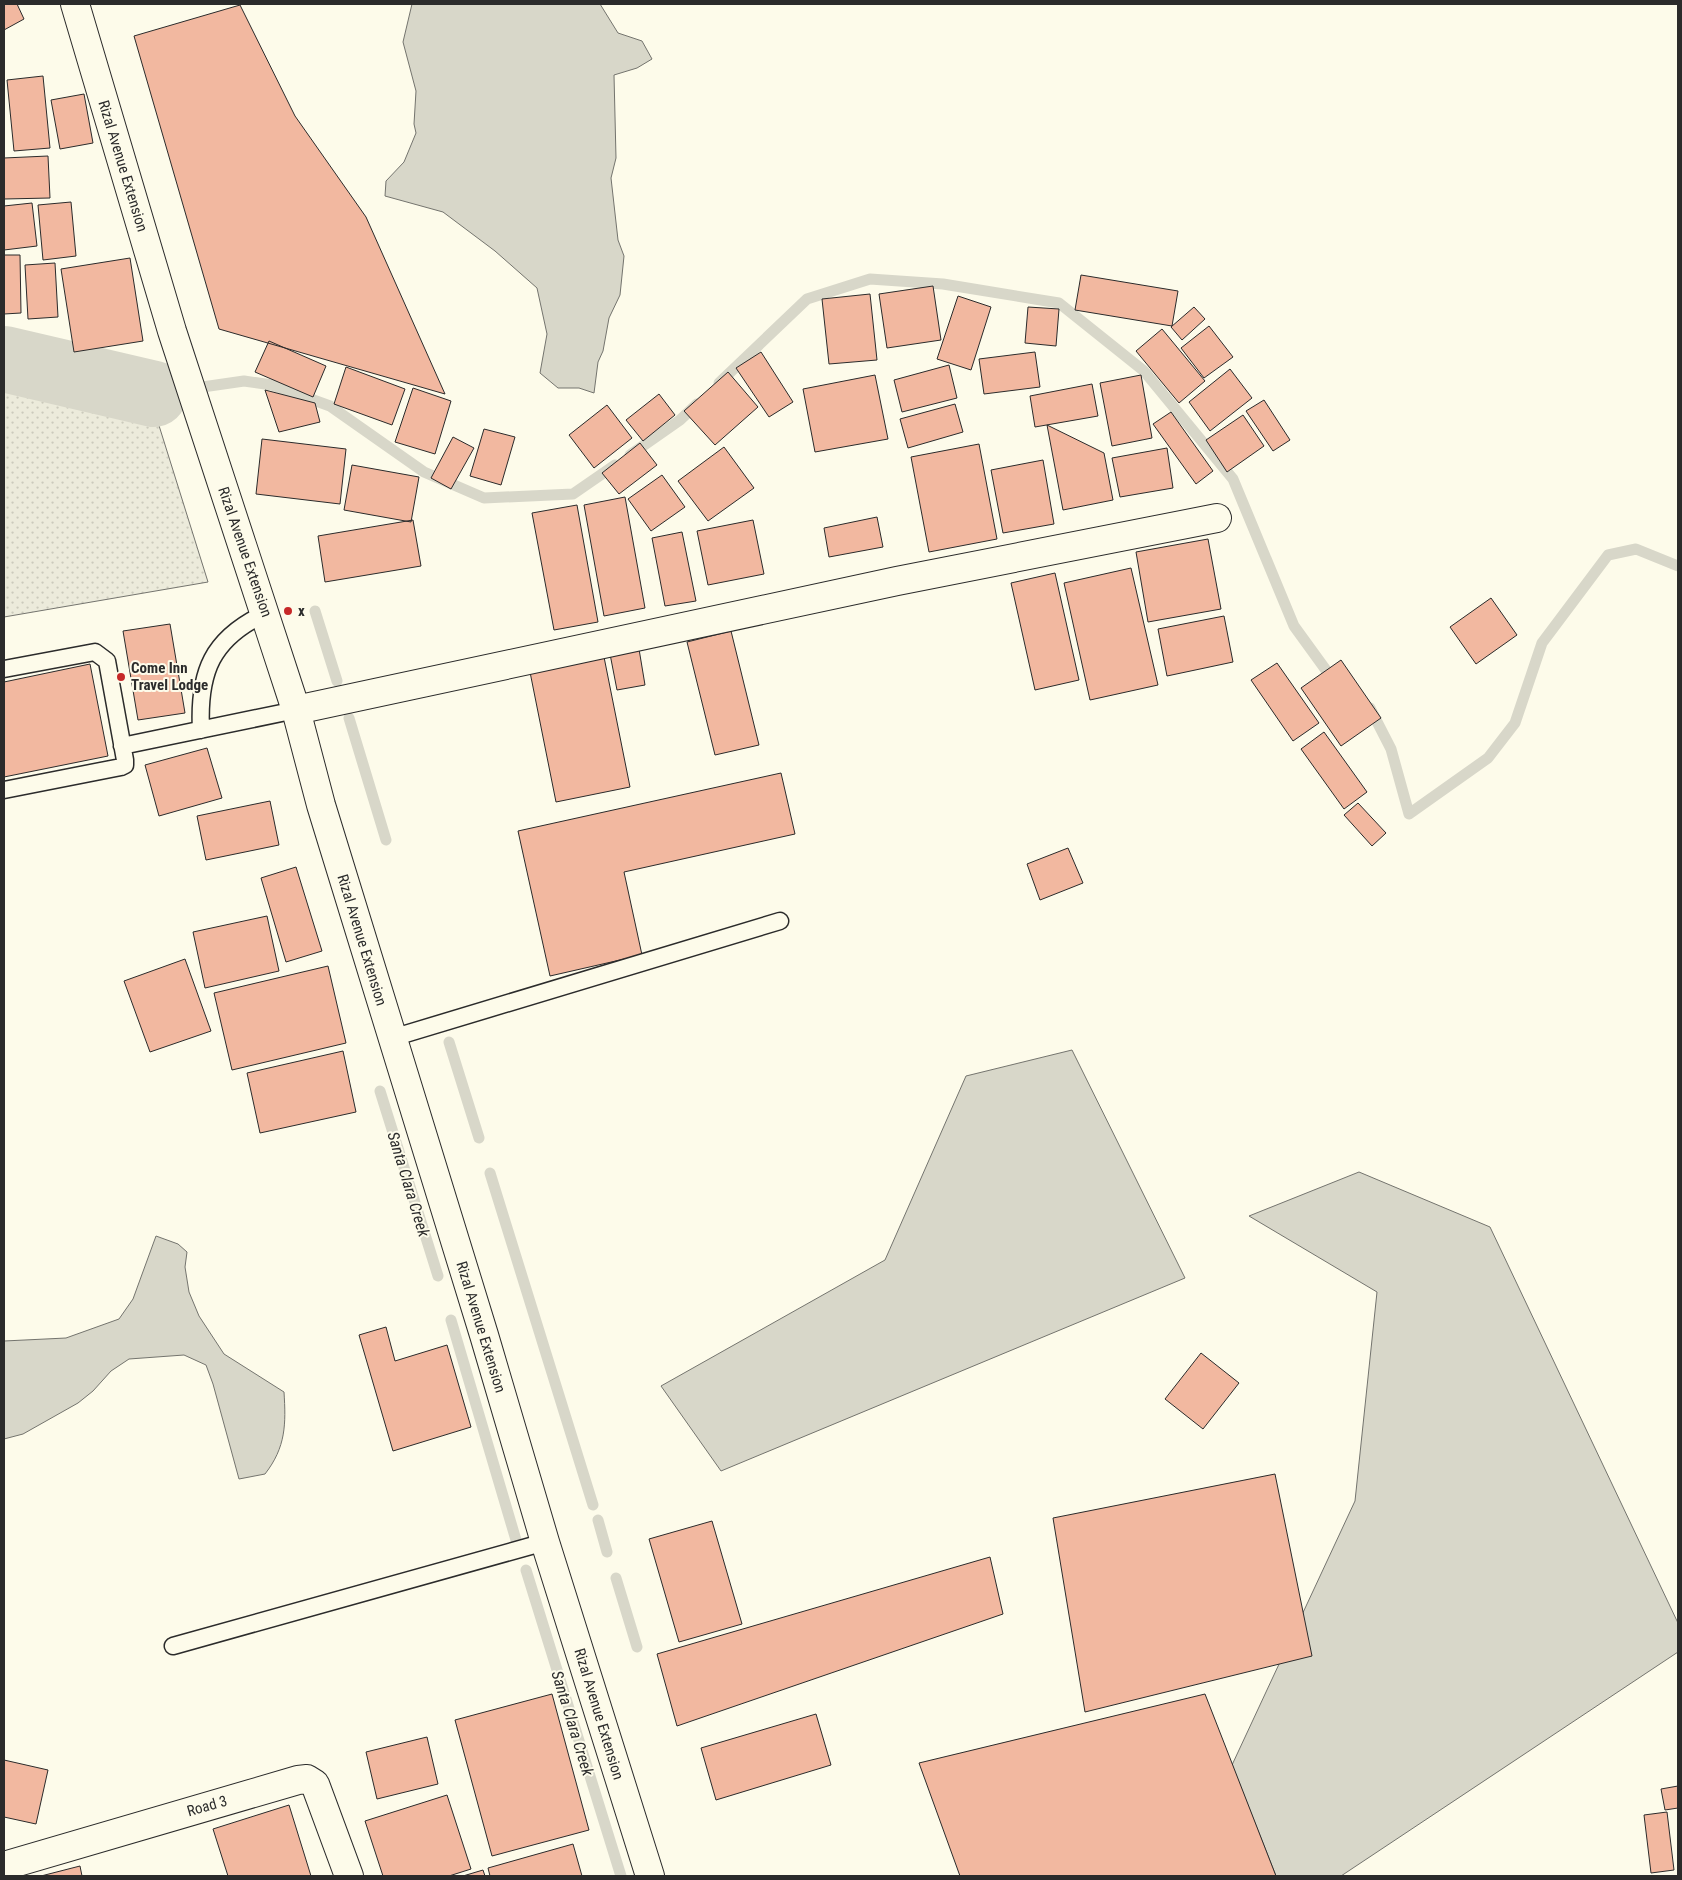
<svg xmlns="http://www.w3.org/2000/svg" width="1682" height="1880" viewBox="0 0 1682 1880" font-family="'Roboto Condensed',sans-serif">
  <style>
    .grass { fill: url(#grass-dots); stroke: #74746e }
    .water { fill: #d8d7c9; stroke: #74746e }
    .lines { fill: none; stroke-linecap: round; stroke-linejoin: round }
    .stream { stroke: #d8d7c9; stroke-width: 11 }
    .river { stroke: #d8d7c9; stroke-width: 66 }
    .building { fill: #f2b8a0; stroke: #2b2b2b }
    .service-casing { stroke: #2b2b2b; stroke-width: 19 }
    .minor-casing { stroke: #2b2b2b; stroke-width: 30 }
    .secondary-casing { stroke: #2b2b2b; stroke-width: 30 }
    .service { stroke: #fdfbea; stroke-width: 16 }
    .minor { stroke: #fdfbea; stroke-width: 28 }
    .secondary { stroke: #fdfbea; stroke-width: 28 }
    .poi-dot { fill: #c62828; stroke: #fdfbea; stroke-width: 2 }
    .labels { text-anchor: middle; stroke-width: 4; stroke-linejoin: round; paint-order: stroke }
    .street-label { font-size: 15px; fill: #2b2b2b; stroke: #fdfbea }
    .poi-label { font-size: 15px; font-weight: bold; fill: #2b2b2b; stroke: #fdfbea; text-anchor: start }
    .water-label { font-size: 16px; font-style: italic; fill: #2b2b2b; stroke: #fdfbea }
  </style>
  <defs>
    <pattern id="grass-dots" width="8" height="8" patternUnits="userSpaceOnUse" patternTransform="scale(1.25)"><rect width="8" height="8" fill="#ecebdb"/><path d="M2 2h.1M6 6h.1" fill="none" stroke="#cbcabc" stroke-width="1.8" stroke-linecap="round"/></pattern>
  </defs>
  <rect width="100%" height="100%" fill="#fdfbea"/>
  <path class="grass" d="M 4,384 L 27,385 L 156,416 L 208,582 L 4,617 Z"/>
  <path class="water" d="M 412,4 L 600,4 L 618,33 L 642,41 L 652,59 L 637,68 L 614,75 L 616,158 L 611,178 L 618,240 L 624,256 L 620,295 L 609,318 L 603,351 L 598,362 L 594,393 L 579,388 L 558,388 L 540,373 L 547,334 L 537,288 L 495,251 L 443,212 L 385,196 L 386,181 L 404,162 L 416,133 L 414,124 L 416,91 L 403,42 Z
    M 1072,1050 L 1185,1278 L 721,1471 L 661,1386 L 885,1260 L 966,1076 Z
    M 1359,1172 L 1490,1227 L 1678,1623 L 1678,1652 L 1341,1876 L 1276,1876 L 1232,1765 L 1355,1501 L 1377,1292 L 1249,1216 Z
    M 156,1236 L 178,1244 L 187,1252 L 185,1267 L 189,1292 L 199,1316 L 224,1354 L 284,1392 C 286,1424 286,1447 265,1474 L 239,1479 L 213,1384 L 206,1365 L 184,1355 L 129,1359 L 111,1371 L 93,1391 L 78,1403 L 23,1434 L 4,1439 L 4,1341 L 66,1338 L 119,1319 L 133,1299 Z"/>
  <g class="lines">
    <path class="stream" d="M 719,383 L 807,299 L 870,279 L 943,284 L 1059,303 L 1144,371 L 1233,479 L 1294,626 L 1331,677 L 1337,681
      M 154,394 L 244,381 L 272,385 L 330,406 L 424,472 L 484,498 L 573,494 L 615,465
      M 630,455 L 680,420 L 697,404
      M 315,611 L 337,681
      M 1370,708 L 1391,749 L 1409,814 L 1488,758 L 1515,723 L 1542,643 L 1608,555 L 1636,549 L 1678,566
      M 349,718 L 386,840
      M 449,1042 L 479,1138
      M 380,1091 L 438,1276
      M 490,1173 L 593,1505
      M 451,1320 L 516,1540
      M 598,1520 L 607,1552
      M 526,1570 L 621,1876
      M 616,1578 L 637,1647"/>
    <path class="river" d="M 4,359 L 154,394"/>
  </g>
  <path class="building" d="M 4,4 L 17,4 L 24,19 L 4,30 Z
    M 240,5 L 295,116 L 366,217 L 445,394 L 219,329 L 134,36 Z
    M 43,76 L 50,148 L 14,151 L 7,80 Z
    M 84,94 L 93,143 L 60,149 L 51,100 Z
    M 48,156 L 50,198 L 4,199 L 4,158 Z
    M 71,202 L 76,256 L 43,260 L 38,205 Z
    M 32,203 L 37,246 L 4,250 L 4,206 Z
    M 4,255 L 20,255 L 21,313 L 4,314 Z
    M 130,258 L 143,341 L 74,352 L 61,269 Z
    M 55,263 L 58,317 L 28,319 L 25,265 Z
    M 1081,275 L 1178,291 L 1172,326 L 1075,310 Z
    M 933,286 L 941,340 L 887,348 L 879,294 Z
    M 870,294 L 877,360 L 829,364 L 822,299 Z
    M 958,296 L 991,307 L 971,370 L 937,359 Z
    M 1028,307 L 1059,309 L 1056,346 L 1025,343 Z
    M 1194,307 L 1205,319 L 1182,340 L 1171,327 Z
    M 1209,326 L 1233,357 L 1204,378 L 1181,348 Z
    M 1162,329 L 1205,381 L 1179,403 L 1136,351 Z
    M 269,341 L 326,366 L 313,397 L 255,372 Z
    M 761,352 L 793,402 L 769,417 L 736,368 Z
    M 1035,352 L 1040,387 L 984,394 L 979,359 Z
    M 949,365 L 957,398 L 902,412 L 894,380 Z
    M 346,367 L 405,389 L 392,425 L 334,404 Z
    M 1230,369 L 1252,398 L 1210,431 L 1189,402 Z
    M 728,372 L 758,407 L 715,445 L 684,411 Z
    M 875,375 L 888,439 L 815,452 L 803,389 Z
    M 1141,375 L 1152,438 L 1112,446 L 1100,383 Z
    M 1092,384 L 1098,416 L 1035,427 L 1030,396 Z
    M 413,388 L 451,401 L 435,454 L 395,442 Z
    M 265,390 L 315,403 L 320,422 L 279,432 Z
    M 659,394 L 675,415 L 643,441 L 626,420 Z
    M 1264,400 L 1290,440 L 1273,451 L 1246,411 Z
    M 955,404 L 963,432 L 908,448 L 900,419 Z
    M 607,405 L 632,438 L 594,468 L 569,435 Z
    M 1171,412 L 1213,471 L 1196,484 L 1153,424 Z
    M 1243,415 L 1264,446 L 1227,472 L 1206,440 Z
    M 1047,425 L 1104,453 L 1113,500 L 1063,510 Z
    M 484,429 L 515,437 L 501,485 L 470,476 Z
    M 453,437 L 474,448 L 451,489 L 431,478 Z
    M 262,439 L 346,449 L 340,504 L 256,494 Z
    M 640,443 L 657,465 L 619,494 L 602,473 Z
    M 979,444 L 997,539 L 929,552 L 911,457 Z
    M 724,447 L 754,488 L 708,521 L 678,481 Z
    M 1167,448 L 1173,488 L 1120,497 L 1112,458 Z
    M 1043,460 L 1054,524 L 1003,533 L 991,470 Z
    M 352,465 L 419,477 L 411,522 L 344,510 Z
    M 662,475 L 685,507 L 651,531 L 628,499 Z
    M 625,497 L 645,608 L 604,616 L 584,505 Z
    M 577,505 L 598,622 L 554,630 L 532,513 Z
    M 877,517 L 883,547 L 829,557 L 824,528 Z
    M 413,520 L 421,566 L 325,582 L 318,536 Z
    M 753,520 L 764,574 L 708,585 L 697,531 Z
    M 682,532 L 696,601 L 665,606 L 652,538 Z
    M 1208,539 L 1221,609 L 1148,622 L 1136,552 Z
    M 1131,568 L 1158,685 L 1090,700 L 1064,583 Z
    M 1055,573 L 1079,680 L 1035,690 L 1011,583 Z
    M 1491,598 L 1517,635 L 1476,664 L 1450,627 Z
    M 1224,616 L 1233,662 L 1167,676 L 1158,629 Z
    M 170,624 L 185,713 L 138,720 L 123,631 Z
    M 731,631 L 759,745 L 715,755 L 687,642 Z
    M 639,649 L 645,685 L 617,690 L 610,654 Z
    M 603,652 L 630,787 L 556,802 L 529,667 Z
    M 1341,660 L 1381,718 L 1341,746 L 1301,688 Z
    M 1277,663 L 1319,723 L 1293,741 L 1251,680 Z
    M 90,664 L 108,756 L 4,777 L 4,682 Z
    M 1324,732 L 1367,792 L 1344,809 L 1301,749 Z
    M 207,748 L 222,798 L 159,816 L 145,765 Z
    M 781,773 L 795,834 L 624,872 L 642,955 L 550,976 L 518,831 Z
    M 270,801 L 279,845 L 206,860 L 197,816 Z
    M 1358,803 L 1386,833 L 1372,846 L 1344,815 Z
    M 1068,848 L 1083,883 L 1040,900 L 1027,864 Z
    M 296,867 L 322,951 L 286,962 L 261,878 Z
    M 267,916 L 279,971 L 205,988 L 193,932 Z
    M 185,959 L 211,1031 L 150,1052 L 124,981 Z
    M 328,966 L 346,1043 L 232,1070 L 214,993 Z
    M 343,1051 L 356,1112 L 260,1133 L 247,1073 Z
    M 386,1327 L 395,1361 L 447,1345 L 471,1427 L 393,1451 L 359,1335 Z
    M 1201,1353 L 1239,1383 L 1203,1429 L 1165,1399 Z
    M 1275,1474 L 1312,1656 L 1085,1712 L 1053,1518 Z
    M 712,1521 L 742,1624 L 679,1642 L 649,1539 Z
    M 990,1557 L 1003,1614 L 677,1726 L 657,1654 Z
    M 552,1694 L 589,1830 L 492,1856 L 455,1720 Z
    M 1205,1694 L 1276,1876 L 960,1876 L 919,1763 Z
    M 816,1714 L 831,1765 L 716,1800 L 701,1748 Z
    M 427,1737 L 438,1784 L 377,1799 L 366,1752 Z
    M 4,1760 L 48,1770 L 36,1824 L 4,1817 Z
    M 1678,1786 L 1678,1808 L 1665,1810 L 1661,1789 Z
    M 447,1795 L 471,1869 L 449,1876 L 383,1876 L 365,1821 Z
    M 289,1805 L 311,1876 L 228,1876 L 213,1829 Z
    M 1667,1812 L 1674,1870 L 1651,1873 L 1644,1815 Z
    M 573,1844 L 582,1876 L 490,1876 L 488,1868 Z
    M 80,1866 L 82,1876 L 41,1876 Z
    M 483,1870 L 485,1876 L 463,1876 Z"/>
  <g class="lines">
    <defs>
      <path id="service" d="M 4,669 L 95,652 L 107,661 L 125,760 L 125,765 L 121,767 L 4,790
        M 201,730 C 198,672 212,638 266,613
        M 122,746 L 296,710
        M 392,1038 L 780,921
        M 173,1646 L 545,1542"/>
      <path id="minor" d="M 296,710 L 897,581 L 1217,518
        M 4,1866 L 298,1780 L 307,1779 L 315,1784 L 349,1876"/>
      <path id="secondary" d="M 75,4 L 172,331 L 296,710 L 321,805 L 484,1335 L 545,1542 L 650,1876"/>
    </defs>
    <use href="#service" class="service-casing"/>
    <use href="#minor" class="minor-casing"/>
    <use href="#secondary" class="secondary-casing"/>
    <use href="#service" class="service"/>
    <use href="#minor" class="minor"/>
    <use href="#secondary" class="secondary"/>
  </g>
  <g class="poi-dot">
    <circle cx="288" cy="611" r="5"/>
    <circle cx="121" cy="677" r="5"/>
  </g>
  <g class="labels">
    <g class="street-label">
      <text transform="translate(123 166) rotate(73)" y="5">Rizal Avenue Extension</text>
      <text transform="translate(245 552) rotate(71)" y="5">Rizal Avenue Extension</text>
      <text transform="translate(362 940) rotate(73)" y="5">Rizal Avenue Extension</text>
      <text transform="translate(481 1327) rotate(73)" y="5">Rizal Avenue Extension</text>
      <text transform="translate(599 1714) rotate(73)" y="5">Rizal Avenue Extension</text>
      <text transform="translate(207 1806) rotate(-16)" y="5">Road 3</text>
    </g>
    <g class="poi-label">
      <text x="298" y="616">x</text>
      <text x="131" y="673">Come Inn<tspan x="131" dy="17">Travel Lodge</tspan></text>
    </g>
    <g class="water-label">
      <text transform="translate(409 1184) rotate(73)" y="6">Santa Clara Creek</text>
      <text transform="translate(573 1723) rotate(73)" y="6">Santa Clara Creek</text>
    </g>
  </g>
  <rect width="1682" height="1880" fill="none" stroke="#2b2b2b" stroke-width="10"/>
</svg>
